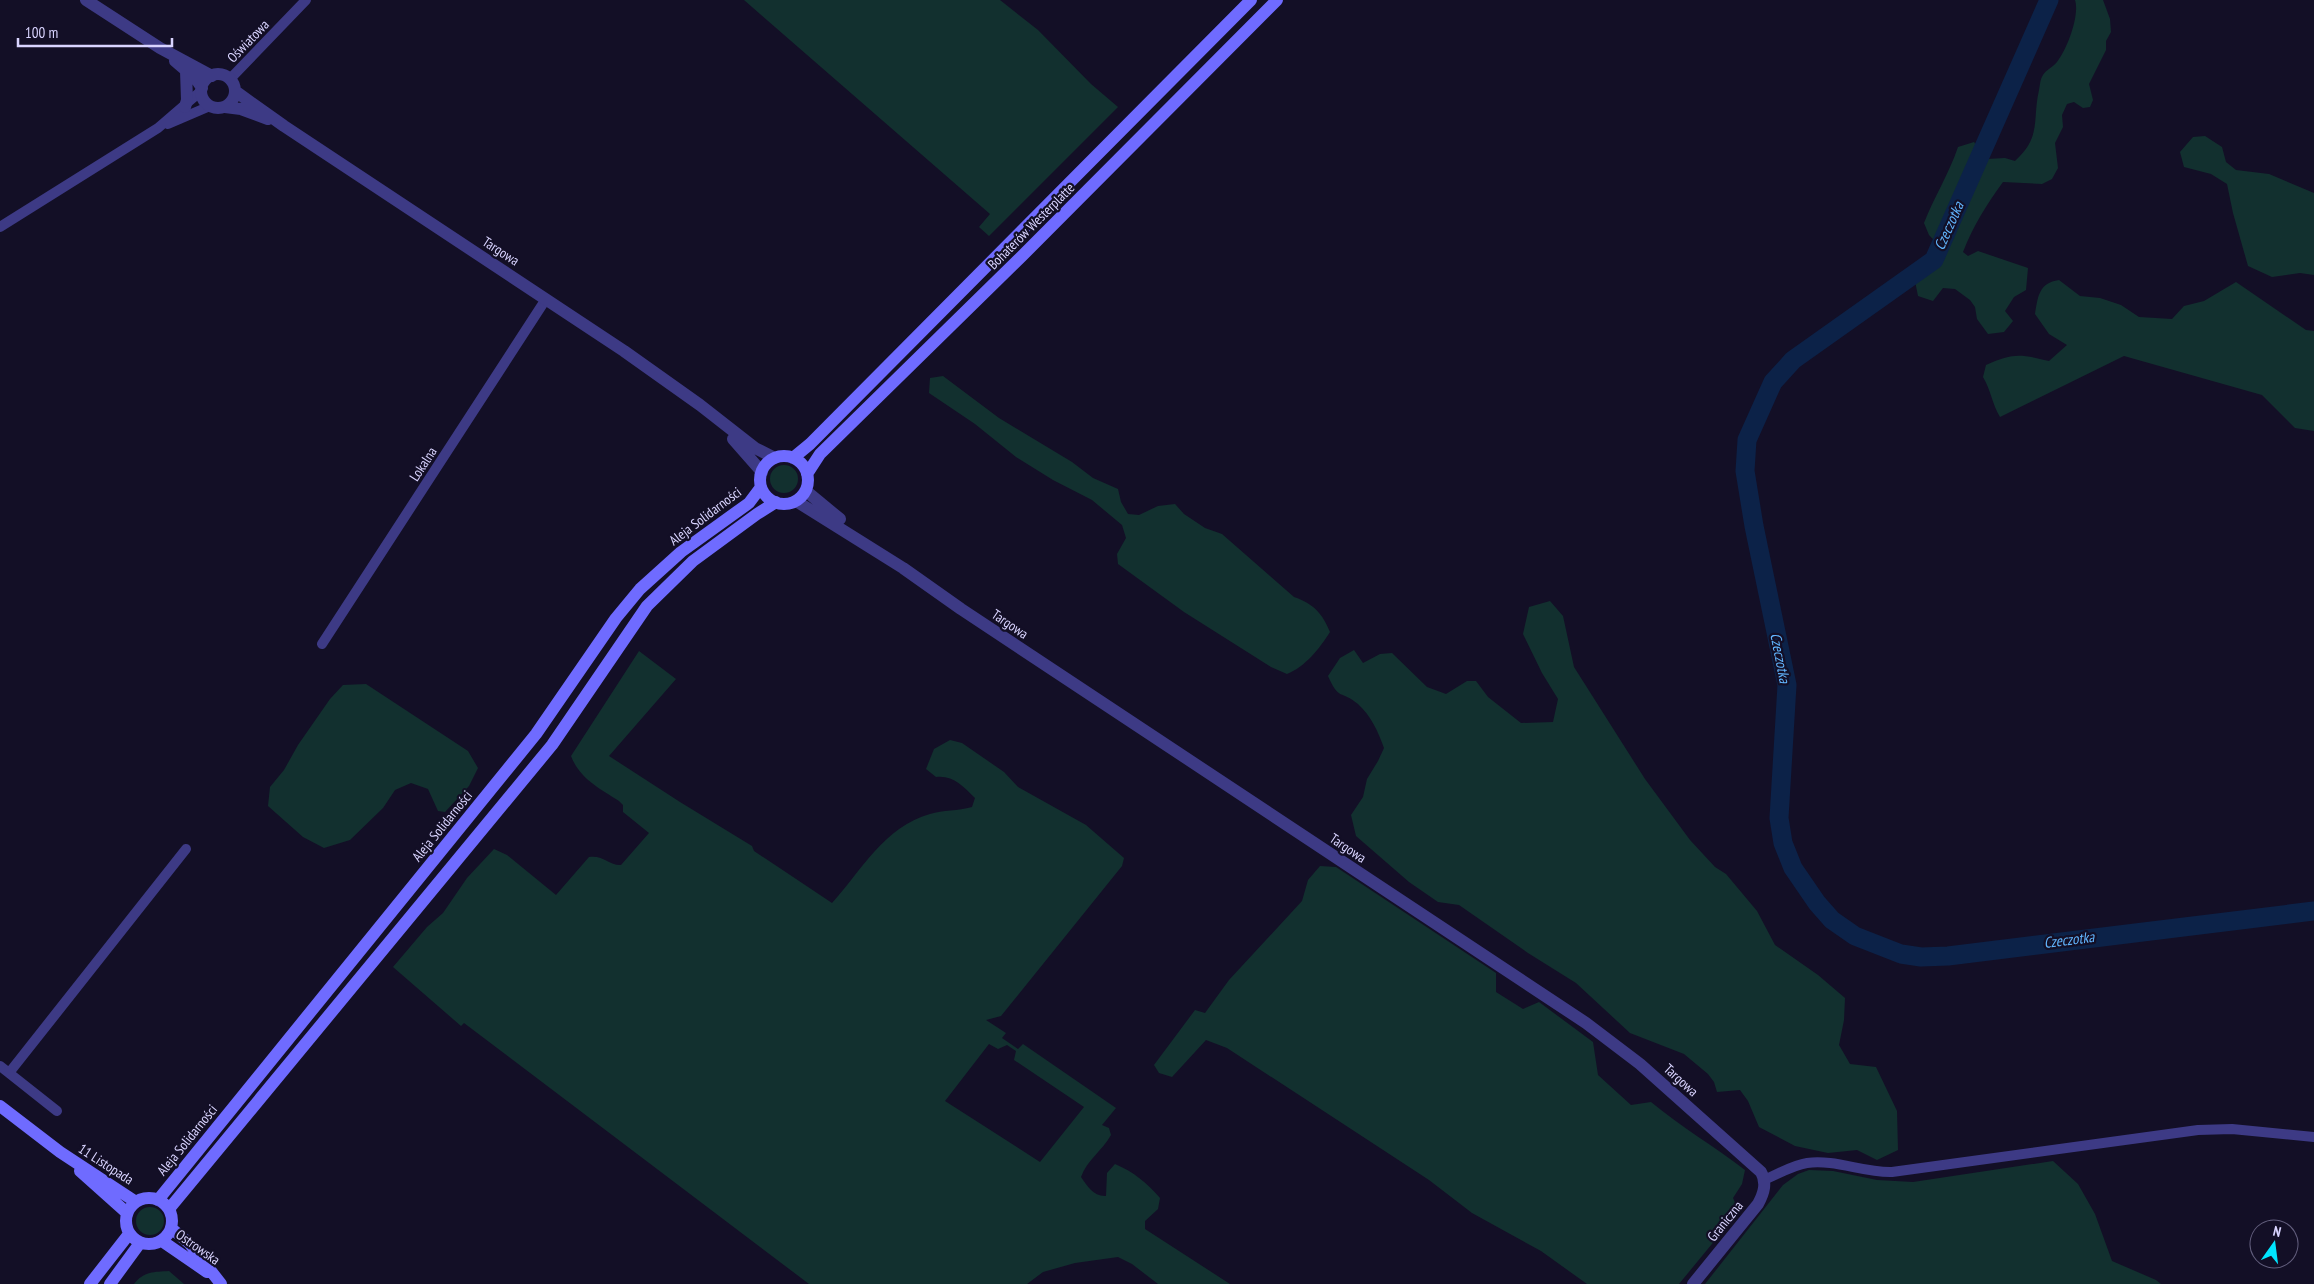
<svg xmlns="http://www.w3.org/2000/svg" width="2314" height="1284" viewBox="0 0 2314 1284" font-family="'PT Sans Narrow',sans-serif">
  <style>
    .green { fill: #12302f; fill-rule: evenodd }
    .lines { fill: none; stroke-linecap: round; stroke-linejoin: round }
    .river { stroke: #0c2248; stroke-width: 19 }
    .minor { stroke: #3d3a85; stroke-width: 10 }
    .tertiary { stroke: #3d3a85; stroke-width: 12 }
    .secondary { stroke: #6f6bff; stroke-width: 12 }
    .labels { text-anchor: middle; stroke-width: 4.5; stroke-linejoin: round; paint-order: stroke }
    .street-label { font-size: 14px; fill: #d9d4ff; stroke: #130f26 }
    .water-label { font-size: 15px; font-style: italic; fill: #62b6ff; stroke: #130f26 }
  </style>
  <rect width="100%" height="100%" fill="#130f26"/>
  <path class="green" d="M 744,0 L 1000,0 L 1038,30 L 1091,84 L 1118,107 L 989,236 L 979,227 L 990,214 Z
    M 2075,0 L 2103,0 L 2110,19 L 2111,32 L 2106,41 L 2106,50 L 2089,84 L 2093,100 L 2090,107 L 2083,108 L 2074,102 L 2067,104 L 2062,115 L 2063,127 L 2055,143 L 2058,168 L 2052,179 L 2042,184 L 2003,182 C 1987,204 1973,226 1963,252 L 1968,256 L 1978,251 L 2028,268 L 2026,290 L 2014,297 L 2005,311 L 2013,321 L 2004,332 L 1988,334 L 1977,319 L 1975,307 L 1970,300 L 1955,289 L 1943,288 L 1933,301 L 1918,296 L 1915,281 C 1933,275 1937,268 1944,251 L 1929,235 L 1924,223 C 1934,197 1949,174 1958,147 L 1974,142 L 1987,159 L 2005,158 L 2015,161 C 2042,136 2032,121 2039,90 C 2040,86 2040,79 2043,75 C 2046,70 2053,67 2057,62 C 2067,50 2080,15 2075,0 Z
    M 2205,136 L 2222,147 L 2226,162 L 2236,170 L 2269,174 L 2314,193 L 2314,275 L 2300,273 L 2272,277 L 2248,266 L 2233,213 L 2227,184 L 2211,174 L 2184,167 L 2180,152 L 2193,137 Z
    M 2059,280 L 2080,296 L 2100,298 L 2121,305 L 2139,317 L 2172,319 L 2184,306 L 2204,301 L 2236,282 L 2306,330 L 2314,331 L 2314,431 L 2295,428 L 2262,395 L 2124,356 L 2000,417 C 1992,404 1991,390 1983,377 L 1986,365 C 2013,353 2020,354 2049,361 L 2067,345 L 2049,334 L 2035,314 C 2038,296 2039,283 2059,280 Z
    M 943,376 L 999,418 L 1072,462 L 1093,478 L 1118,489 L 1121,502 L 1128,514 L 1139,515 L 1158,506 L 1175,504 L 1184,514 L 1205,528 L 1222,534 L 1294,597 C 1314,604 1322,613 1330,632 C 1320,648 1305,667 1287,674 L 1271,667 L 1184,612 L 1118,564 L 1117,554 L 1126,538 L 1122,525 L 1092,500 L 1053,480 L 1016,457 L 975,424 L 929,393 L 930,378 Z
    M770 479a14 14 0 1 1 28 0a14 14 0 1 1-28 0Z
    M 1550,601 L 1563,616 L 1574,667 L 1645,779 L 1690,840 L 1715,867 L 1726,874 L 1757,911 L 1775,945 L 1818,975 L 1845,998 L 1844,1020 L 1839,1045 L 1850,1064 L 1876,1067 L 1897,1111 L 1898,1150 L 1877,1160 L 1857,1150 L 1828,1153 L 1795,1146 L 1759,1127 L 1748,1101 L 1740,1090 L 1717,1092 L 1714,1082 L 1708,1074 L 1684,1054 L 1630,1033 L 1576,983 L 1528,953 L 1459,905 L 1438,902 L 1409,882 L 1356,836 L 1351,815 L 1363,797 L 1367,779 L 1378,761 L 1384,748 C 1378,731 1371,716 1358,704 C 1341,690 1339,701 1328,676 L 1340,658 L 1354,650 L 1363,663 L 1380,654 L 1392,653 L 1427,687 L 1446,694 L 1467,681 L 1476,681 L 1488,697 L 1521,723 L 1553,722 L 1558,699 L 1542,673 L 1523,634 L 1529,607 Z
    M 639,651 L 676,679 L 609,756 L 680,802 L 752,846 L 754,851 L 832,903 C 862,870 884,827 930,814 C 943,810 958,811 972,807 L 975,798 C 963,786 953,775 936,777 L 926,769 L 934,749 L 950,740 L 962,743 L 1004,772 L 1018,787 L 1086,825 L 1124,858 L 1122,866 L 1001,1016 L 986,1020 L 1006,1033 L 1002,1038 L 1018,1049 L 1023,1044 L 1116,1108 L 1102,1125 L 1109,1128 L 1111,1135 C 1102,1151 1087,1160 1081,1177 C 1087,1186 1094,1197 1106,1196 L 1107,1173 L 1115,1164 C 1134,1172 1147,1183 1160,1198 L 1158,1209 L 1145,1221 L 1145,1229 L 1230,1284 L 1158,1284 L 1132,1264 L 1118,1257 L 1075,1263 L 1043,1272 L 1027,1284 L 809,1284 L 464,1023 L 461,1026 L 393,967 L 427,927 L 443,913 L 467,878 L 494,849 L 507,855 L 556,895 L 589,857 C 604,855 610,866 621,865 L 649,833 L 623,812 L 623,805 L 619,801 C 599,788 580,779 571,756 ZM 989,1044 L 998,1049 L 1007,1045 L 1016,1051 L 1014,1060 L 1084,1107 L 1040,1162 L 945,1101 Z
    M 366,684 L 468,751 L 478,768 L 469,786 L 445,812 L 438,811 L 428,789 L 411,783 L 395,790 L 383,808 L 350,840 L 324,848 L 303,837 L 268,806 L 270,787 L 284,770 L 298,745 L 330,699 L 343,685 Z
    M 1320,866 L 1336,867 L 1496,973 L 1496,992 L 1523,1009 L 1539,1002 L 1593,1042 L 1598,1075 L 1631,1105 L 1651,1102 C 1681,1127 1714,1146 1745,1170 L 1742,1184 L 1733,1198 L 1739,1211 L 1679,1284 L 1587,1284 L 1541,1251 L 1472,1213 L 1429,1180 L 1227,1048 L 1206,1040 L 1172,1077 L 1159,1073 L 1154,1065 L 1195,1010 L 1205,1013 L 1229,980 L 1302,901 L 1308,880 Z
    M 2053,1161 L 2078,1184 L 2095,1214 L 2112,1261 L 2156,1280 L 2161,1284 L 1705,1284 L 1783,1185 L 1798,1174 L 1809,1170 L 1833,1171 L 1877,1180 L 1913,1182 Z
    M136 1221a14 14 0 1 1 28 0a14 14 0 1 1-28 0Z
    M 169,1271 L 184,1284 L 134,1284 C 144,1271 154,1272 169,1271 Z"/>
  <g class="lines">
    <path class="river" d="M 2049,0 L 1934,260 L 1793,360 L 1773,382 L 1747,440 L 1745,471 L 1754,526 L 1787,685 L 1779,818 L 1783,843 L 1793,868 L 1817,903 L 1832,920 L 1855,936 L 1901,954 L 1921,957 L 1948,956 L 2314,911"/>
    <path class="minor" d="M 230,79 L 306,0
      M 168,124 L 210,106
      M 0,227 L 158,128 L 201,91
      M 322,644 L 546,299
      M 0,1066 L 57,1111
      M 9,1073 L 186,849
      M 1764,1180 C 1778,1174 1793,1165 1807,1163 C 1835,1159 1864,1173 1892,1172 L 2198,1130 L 2232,1129 L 2314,1137"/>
    <path class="tertiary" d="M 86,0 L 160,48 L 212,76
      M 175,61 L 196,79 L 202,88
      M201 91a17 17 0 1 1 34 0a17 17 0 1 1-34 0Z
      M 235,91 L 284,126 L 624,351 L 700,405 L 755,448 L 775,458
      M 185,107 L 187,100 L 186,71
      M 225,107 L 241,109 L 268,119
      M 733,439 L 762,472
      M 806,491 L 840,519
      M 796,501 L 903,568 L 961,609 L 1586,1023 L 1640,1064 L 1761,1172 C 1767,1183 1764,1193 1758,1204 L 1693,1284"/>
    <path class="secondary" d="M760 480a24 24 0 1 1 48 0a24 24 0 1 1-48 0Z
      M 793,458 L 810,444 L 1251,0
      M 807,474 L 820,454 L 1021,257 L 1277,0
      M 0,1106 L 60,1152 L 136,1202
      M 80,1171 L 127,1213
      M126 1221a23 23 0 1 1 46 0a23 23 0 1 1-46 0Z
      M 158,1200 L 536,734 L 616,618 L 640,589 L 681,552 L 749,503 L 761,487
      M 169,1209 L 552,745 L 647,606 L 693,561 L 757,514 L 776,502
      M 171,1228 L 190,1244 L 221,1284
      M 162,1241 L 207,1272
      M 90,1284 L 129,1234
      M 110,1284 L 140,1243"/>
  </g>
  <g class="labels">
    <g class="street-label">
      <text transform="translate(248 41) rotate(-46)" y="5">Oświatowa</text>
      <text transform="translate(1031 226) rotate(-45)" y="5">Bohaterów Westerplatte</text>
      <text transform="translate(501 251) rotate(33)" y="5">Targowa</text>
      <text transform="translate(423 464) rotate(-57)" y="5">Lokalna</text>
      <text transform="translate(705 516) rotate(-37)" y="5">Aleja Solidarności</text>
      <text transform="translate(1010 624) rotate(34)" y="5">Targowa</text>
      <text transform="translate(442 826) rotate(-51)" y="5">Aleja Solidarności</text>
      <text transform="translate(1348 848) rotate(34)" y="5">Targowa</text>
      <text transform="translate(1681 1080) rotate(42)" y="5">Targowa</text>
      <text transform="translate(187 1140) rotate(-51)" y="5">Aleja Solidarności</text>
      <text transform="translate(106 1164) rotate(33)" y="5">11 Listopada</text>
      <text transform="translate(1725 1221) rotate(-51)" y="5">Graniczna</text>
      <text transform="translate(198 1247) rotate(35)" y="5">Ostrowska</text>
    </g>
    <g class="water-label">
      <text transform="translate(1949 226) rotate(-66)" y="5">Czeczotka</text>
      <text transform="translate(1780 658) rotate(79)" y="5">Czeczotka</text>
      <text transform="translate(2069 940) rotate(-7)" y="5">Czeczotka</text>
    </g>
  </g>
  <g transform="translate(2274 1244) rotate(14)"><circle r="24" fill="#130f26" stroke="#625e7d"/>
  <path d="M0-4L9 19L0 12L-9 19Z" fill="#00e5ff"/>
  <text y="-8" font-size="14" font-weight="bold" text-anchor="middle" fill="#d9d4ff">N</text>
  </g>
  <path d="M18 38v8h154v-8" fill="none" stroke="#d9d4ff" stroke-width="2.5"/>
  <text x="25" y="38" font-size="15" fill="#d9d4ff" stroke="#130f26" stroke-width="4" paint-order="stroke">100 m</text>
</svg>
